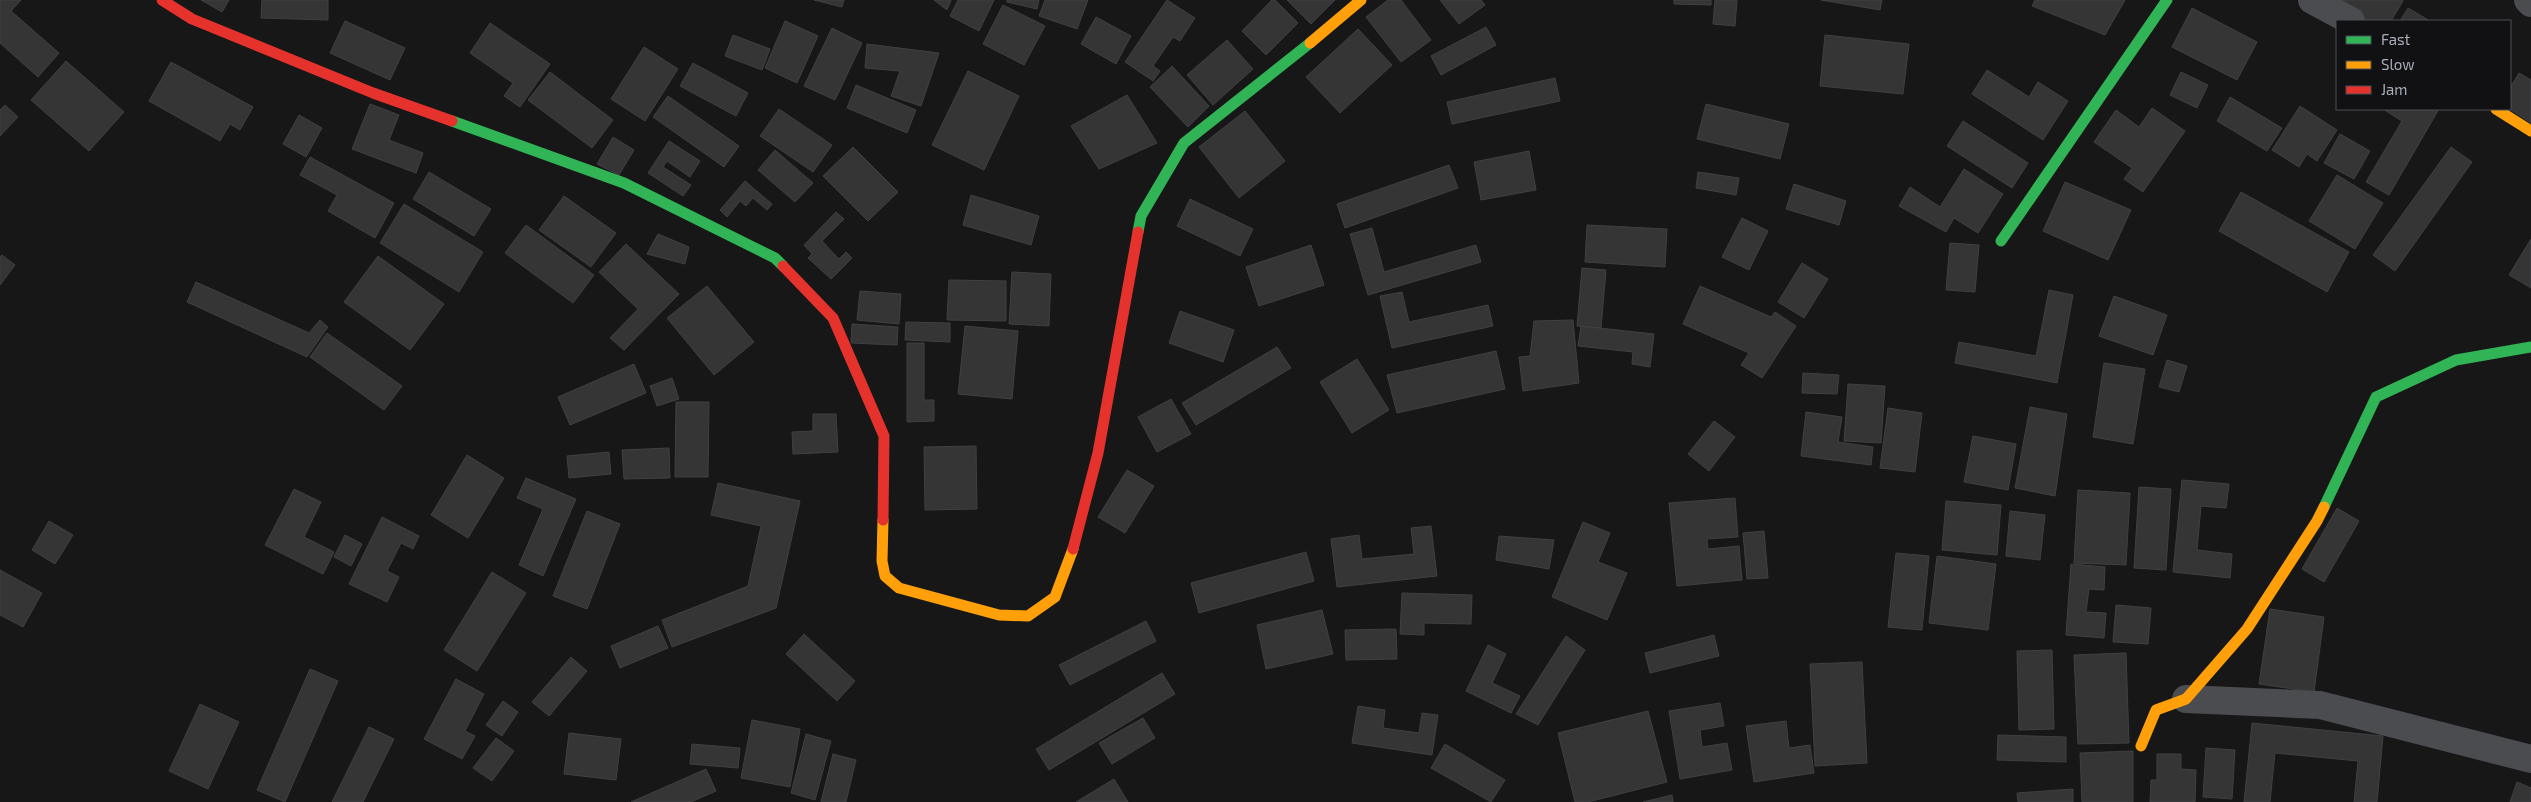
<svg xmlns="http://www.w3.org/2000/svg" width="2531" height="802" viewBox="0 0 2531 802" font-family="'Exo 2',sans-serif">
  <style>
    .building { fill: #353536; stroke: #3f4043 }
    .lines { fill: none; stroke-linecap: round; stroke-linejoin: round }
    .street { stroke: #4b4c50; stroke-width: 28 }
    .fast { stroke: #30b455; stroke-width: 11 }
    .slow { stroke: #ff9f0a; stroke-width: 11 }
    .jam { stroke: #e5322d; stroke-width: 11 }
  </style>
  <rect width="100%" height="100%" fill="#171717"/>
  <path class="building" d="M 0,0 L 21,0 L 11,11 L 59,53 L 38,77 L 0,43 Z
    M 201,0 L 229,0 L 222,12 Z
    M 262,0 L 328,0 L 328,20 L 261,18 Z
    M 814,0 L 844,0 L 842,7 Z
    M 934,0 L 951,0 L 947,10 Z
    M 958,0 L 994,0 L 979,31 L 950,16 Z
    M 1007,0 L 1039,0 L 1037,9 L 1007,2 Z
    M 1045,0 L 1088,0 L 1077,29 L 1039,16 Z
    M 1167,0 L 1195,18 L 1180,41 L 1173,37 L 1153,66 L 1160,71 L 1153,81 L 1125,62 Z
    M 1272,0 L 1275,0 L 1298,23 L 1266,55 L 1242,31 Z
    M 1287,0 L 1335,0 L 1311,24 Z
    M 1388,0 L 1401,0 L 1431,40 L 1401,62 L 1366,17 Z
    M 1440,0 L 1481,0 L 1485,5 L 1459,24 Z
    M 1674,0 L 1711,0 L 1711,5 L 1674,4 Z
    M 1715,0 L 1737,0 L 1735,26 L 1713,24 Z
    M 1821,0 L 1882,0 L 1880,10 Z
    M 2035,0 L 2125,0 L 2105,35 L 2032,6 Z
    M 2328,0 L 2402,0 L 2403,1 L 2391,21 L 2365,21 Z
    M 1003,5 L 1045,26 L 1024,65 L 983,44 Z
    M 2192,8 L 2257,42 L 2237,80 L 2172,47 Z
    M 2408,8 L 2430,21 L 2400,21 Z
    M 1096,17 L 1131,36 L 1116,64 L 1081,44 Z
    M 345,21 L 405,48 L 390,80 L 330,53 Z
    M 785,21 L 818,36 L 797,83 L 765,68 Z
    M 490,23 L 550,64 L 520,107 L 504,96 L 513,83 L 470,53 Z
    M 1486,27 L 1496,45 L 1441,75 L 1431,56 Z
    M 832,28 L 862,43 L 835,100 L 804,86 Z
    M 1358,29 L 1392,65 L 1340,113 L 1306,77 Z
    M 733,35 L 770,49 L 762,70 L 725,56 Z
    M 1825,35 L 1909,44 L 1903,94 L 1820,86 Z
    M 1227,40 L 1253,69 L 1213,105 L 1187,75 Z
    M 867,44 L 939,53 L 921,106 L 891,96 L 900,71 L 865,68 Z
    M 644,47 L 678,69 L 645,121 L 611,99 Z
    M 66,61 L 124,112 L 89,151 L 31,100 Z
    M 171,62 L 253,107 L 240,130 L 230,124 L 220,141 L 149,101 Z
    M 693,63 L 748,93 L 736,116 L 680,86 Z
    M 1172,66 L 1209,106 L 1188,127 L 1150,87 Z
    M 1987,70 L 2029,97 L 2038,82 L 2068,101 L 2043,140 L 1972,94 Z
    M 968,71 L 1019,96 L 984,170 L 932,145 Z
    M 550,72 L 613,120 L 592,148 L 528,100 Z
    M 2181,72 L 2208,85 L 2197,108 L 2170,95 Z
    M 2519,73 L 2531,80 L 2531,123 L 2510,109 L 2510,88 Z
    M 1555,78 L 1560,101 L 1452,124 L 1447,102 Z
    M 856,85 L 916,110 L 907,133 L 847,108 Z
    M 1127,95 L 1157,143 L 1099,169 L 1071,126 Z
    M 668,96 L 739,146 L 724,167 L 653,117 Z
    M 2230,97 L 2282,128 L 2267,151 L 2217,121 Z
    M 370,104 L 399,115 L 389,140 L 423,153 L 416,173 L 352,149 Z
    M 1706,104 L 1789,124 L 1780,159 L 1697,139 Z
    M 5,105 L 18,117 L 0,136 L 0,110 Z
    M 2300,106 L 2337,130 L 2317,161 L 2307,154 L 2299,167 L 2272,150 Z
    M 2152,108 L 2185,131 L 2143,192 L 2124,179 L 2132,168 L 2094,142 L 2116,110 L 2139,127 Z
    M 779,109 L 832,145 L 813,172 L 760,136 Z
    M 2383,109 L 2439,109 L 2389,195 L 2366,182 L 2402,121 Z
    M 1245,111 L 1285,161 L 1239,198 L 1199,147 Z
    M 299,115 L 322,128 L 306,157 L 283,144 Z
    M 1963,121 L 2028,163 L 2012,188 L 1947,146 Z
    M 2340,134 L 2370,151 L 2354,179 L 2324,163 Z
    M 613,137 L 634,150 L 619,175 L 597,164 Z
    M 669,141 L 700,161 L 690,177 L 667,161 L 663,167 L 691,185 L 683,196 L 648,173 Z
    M 853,147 L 898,192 L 868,221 L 823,176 Z
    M 2451,147 L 2472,162 L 2395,271 L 2373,255 Z
    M 775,150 L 813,183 L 795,202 L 758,170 Z
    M 1529,151 L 1536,190 L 1481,200 L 1474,162 Z
    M 310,157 L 394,203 L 375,238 L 328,211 L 337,195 L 300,175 Z
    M 1449,165 L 1458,188 L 1345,228 L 1337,204 Z
    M 1964,169 L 2003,194 L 1978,233 L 1954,218 L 1946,232 L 1899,206 L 1910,187 L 1940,207 Z
    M 429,172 L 491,209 L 474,236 L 413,199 Z
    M 1698,172 L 1739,178 L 1736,195 L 1696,188 Z
    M 2337,175 L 2383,203 L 2355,249 L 2309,221 Z
    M 745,181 L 772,204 L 767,210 L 753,198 L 746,206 L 740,201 L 727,217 L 720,210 Z
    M 2065,182 L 2131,210 L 2108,260 L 2043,231 Z
    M 1794,184 L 1846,201 L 1839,225 L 1786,209 Z
    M 2241,192 L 2349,252 L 2327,292 L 2219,231 Z
    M 971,195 L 1039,216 L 1031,245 L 963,225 Z
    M 564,196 L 616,233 L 591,267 L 539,230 Z
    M 1190,199 L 1253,229 L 1240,256 L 1177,226 Z
    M 404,204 L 483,252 L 459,292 L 380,243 Z
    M 836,212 L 844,219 L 822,241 L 839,259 L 846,252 L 852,258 L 831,279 L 808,258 L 812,254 L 804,245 Z
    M 1742,218 L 1768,231 L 1749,270 L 1722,257 Z
    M 526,225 L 594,275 L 573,303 L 505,253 Z
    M 1587,225 L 1667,229 L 1665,267 L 1585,262 Z
    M 1372,228 L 1384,272 L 1476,245 L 1481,262 L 1368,295 L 1350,234 Z
    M 658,234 L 689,247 L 685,264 L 647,254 Z
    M 2531,239 L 2531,288 L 2509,275 Z
    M 1950,243 L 1979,245 L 1975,292 L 1946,290 Z
    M 626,244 L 679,294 L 624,350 L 610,338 L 638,309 L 599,272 Z
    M 1311,245 L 1324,285 L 1259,306 L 1246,267 Z
    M 2,255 L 15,265 L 0,285 L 0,257 Z
    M 378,256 L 444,304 L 410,350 L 344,302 Z
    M 1802,263 L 1828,279 L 1804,318 L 1778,302 Z
    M 1582,268 L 1606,270 L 1601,328 L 1577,326 Z
    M 1012,272 L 1051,274 L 1049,326 L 1009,324 Z
    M 949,280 L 1006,281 L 1006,321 L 947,320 Z
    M 196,282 L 309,333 L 320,320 L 328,327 L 307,357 L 187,302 Z
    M 707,286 L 754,342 L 714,375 L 667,318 Z
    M 1700,286 L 1771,317 L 1775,312 L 1796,326 L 1762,378 L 1741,365 L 1749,353 L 1683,324 Z
    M 2049,290 L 2073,295 L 2057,383 L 1955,363 L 1959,342 L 2036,356 Z
    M 860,291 L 901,294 L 899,324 L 857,320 Z
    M 1402,292 L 1409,322 L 1488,305 L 1493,326 L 1392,348 L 1380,296 Z
    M 2114,296 L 2167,315 L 2153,355 L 2099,336 Z
    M 1180,311 L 1234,330 L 1223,362 L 1169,343 Z
    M 1573,320 L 1579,383 L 1523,391 L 1519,357 L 1530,356 L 1534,321 Z
    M 906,322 L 950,323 L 950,342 L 905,340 Z
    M 852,324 L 898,327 L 897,345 L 851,343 Z
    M 965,326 L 1018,331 L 1012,399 L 958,394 Z
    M 1581,326 L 1654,334 L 1650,367 L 1632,364 L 1633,352 L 1578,346 Z
    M 327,333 L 402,386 L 384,410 L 310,357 Z
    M 907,343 L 924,343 L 924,400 L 934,400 L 934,421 L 907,422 Z
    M 1277,347 L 1291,368 L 1196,425 L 1182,403 Z
    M 1496,351 L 1505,389 L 1397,413 L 1387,375 Z
    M 1357,359 L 1389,410 L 1352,433 L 1320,382 Z
    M 2167,360 L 2187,366 L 2179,392 L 2159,387 Z
    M 2104,363 L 2145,369 L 2133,444 L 2093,437 Z
    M 634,364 L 646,393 L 570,425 L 558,397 Z
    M 1803,373 L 1839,375 L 1837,394 L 1802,393 Z
    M 672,378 L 679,399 L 657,406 L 650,386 Z
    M 1848,384 L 1885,386 L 1881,443 L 1844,441 Z
    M 1171,399 L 1191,434 L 1157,452 L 1138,417 Z
    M 676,402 L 709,402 L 708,477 L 675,477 Z
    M 2030,407 L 2067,414 L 2055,496 L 2015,488 Z
    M 1888,408 L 1922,413 L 1915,472 L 1880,468 Z
    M 1806,412 L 1842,417 L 1838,442 L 1873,447 L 1871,465 L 1801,456 Z
    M 813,414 L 836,414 L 838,452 L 793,454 L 792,432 L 813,431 Z
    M 1714,421 L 1735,437 L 1709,471 L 1688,454 Z
    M 1973,436 L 2016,444 L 2008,490 L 1964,482 Z
    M 976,446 L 977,509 L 925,510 L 924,447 Z
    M 669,448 L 670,478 L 624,479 L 622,450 Z
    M 609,452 L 611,474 L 569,478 L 567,456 Z
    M 467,455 L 504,478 L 468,538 L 431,515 Z
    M 1127,470 L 1154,486 L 1125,533 L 1098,517 Z
    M 526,478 L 576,499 L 543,576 L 519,565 L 543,509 L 517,498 Z
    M 2182,480 L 2229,484 L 2226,508 L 2201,506 L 2197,550 L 2232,554 L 2230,578 L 2173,572 Z
    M 718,483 L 800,501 L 776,608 L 672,647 L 662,620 L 748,586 L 761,526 L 711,515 Z
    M 2139,487 L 2171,489 L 2166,570 L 2134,568 Z
    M 294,489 L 321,502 L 304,537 L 334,552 L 323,574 L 265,545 Z
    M 2078,490 L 2130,493 L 2126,565 L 2074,563 Z
    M 1735,498 L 1738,537 L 1707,539 L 1708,549 L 1739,546 L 1742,580 L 1677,586 L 1669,503 Z
    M 1946,501 L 2001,505 L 1997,555 L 1942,550 Z
    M 2337,508 L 2359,521 L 2324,582 L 2302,569 Z
    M 587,511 L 620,524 L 587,609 L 553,596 Z
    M 2010,511 L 2045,515 L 2040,560 L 2006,556 Z
    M 382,517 L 419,536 L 413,549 L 401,543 L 387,571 L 399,577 L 387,602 L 349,584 Z
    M 49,521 L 73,535 L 55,564 L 32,550 Z
    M 1583,522 L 1610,533 L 1598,562 L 1627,573 L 1607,620 L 1552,597 Z
    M 1431,526 L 1437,576 L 1337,587 L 1331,539 L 1359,535 L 1362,559 L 1414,554 L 1411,528 Z
    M 1764,531 L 1768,578 L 1747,579 L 1743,533 Z
    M 345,535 L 362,544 L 351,566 L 334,557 Z
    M 1499,536 L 1554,540 L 1549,569 L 1496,560 Z
    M 1306,552 L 1314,581 L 1199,613 L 1191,583 Z
    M 1896,553 L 1929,556 L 1922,630 L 1888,627 Z
    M 1937,556 L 1996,564 L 1988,630 L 1929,623 Z
    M 2071,564 L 2105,567 L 2104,590 L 2089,589 L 2086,612 L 2106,613 L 2104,638 L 2066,635 Z
    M 0,570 L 42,593 L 23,627 L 0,615 Z
    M 492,572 L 526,593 L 477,671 L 444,650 Z
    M 1402,593 L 1472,595 L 1471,624 L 1424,623 L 1424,635 L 1400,634 Z
    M 2116,605 L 2151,608 L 2148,644 L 2113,642 Z
    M 2270,609 L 2324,617 L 2314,692 L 2259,684 Z
    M 1322,610 L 1333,654 L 1266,669 L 1257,625 Z
    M 1146,621 L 1156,641 L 1070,685 L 1059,665 Z
    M 658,626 L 668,648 L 620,668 L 611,646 Z
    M 1396,629 L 1397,659 L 1346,660 L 1345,630 Z
    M 804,634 L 855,681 L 837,701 L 786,654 Z
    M 1714,635 L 1719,656 L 1650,673 L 1645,653 Z
    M 1566,636 L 1585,650 L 1538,725 L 1516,714 Z
    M 1488,645 L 1506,654 L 1492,683 L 1520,696 L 1511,713 L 1466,691 Z
    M 2052,650 L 2054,729 L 2019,730 L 2017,651 Z
    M 2126,653 L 2129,743 L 2078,744 L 2074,655 Z
    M 571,657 L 587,671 L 549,716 L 532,702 Z
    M 1862,662 L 1867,763 L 1815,766 L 1810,664 Z
    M 310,669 L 338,681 L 285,802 L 257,790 Z
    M 1162,673 L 1175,694 L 1049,770 L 1036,749 Z
    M 456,679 L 484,694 L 465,731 L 475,736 L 462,759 L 424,739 Z
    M 503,701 L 518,712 L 502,736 L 486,725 Z
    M 1720,703 L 1724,726 L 1700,730 L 1702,747 L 1727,743 L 1732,770 L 1680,779 L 1669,711 Z
    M 200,704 L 239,722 L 208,789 L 169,771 Z
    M 1358,706 L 1385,710 L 1383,728 L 1419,733 L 1422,713 L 1438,715 L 1432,755 L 1352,743 Z
    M 1648,711 L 1667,782 L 1588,802 L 1575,802 L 1558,733 Z
    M 1143,718 L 1155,738 L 1112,764 L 1099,743 Z
    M 752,720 L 800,729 L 790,787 L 741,778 Z
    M 1786,721 L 1789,748 L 1810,745 L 1814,773 L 1754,782 L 1746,726 Z
    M 2252,723 L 2383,736 L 2377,802 L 2354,802 L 2358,761 L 2275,753 L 2270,802 L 2244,802 Z
    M 369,727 L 394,739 L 363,802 L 332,802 Z
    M 569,733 L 621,739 L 616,780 L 564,774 Z
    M 806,734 L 831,741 L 815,800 L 791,793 Z
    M 1998,735 L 2066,737 L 2066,762 L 1997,760 Z
    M 496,738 L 514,751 L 492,781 L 473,768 Z
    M 692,744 L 740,748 L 738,768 L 690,764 Z
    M 1445,744 L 1505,780 L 1491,802 L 1431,768 Z
    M 2206,748 L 2235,750 L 2232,799 L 2203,797 Z
    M 2133,751 L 2133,802 L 2082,802 L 2080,753 Z
    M 833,754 L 856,760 L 846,802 L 821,802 Z
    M 2157,754 L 2181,754 L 2181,769 L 2196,770 L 2195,802 L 2150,802 L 2151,780 L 2157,780 Z
    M 706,769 L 716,791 L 691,802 L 631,802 Z
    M 1114,779 L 1128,802 L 1076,802 Z
    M 2517,782 L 2531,788 L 2531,802 L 2510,802 Z
    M 2073,789 L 2073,802 L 2018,802 L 2017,793 Z
    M 1672,795 L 1673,802 L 1643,802 Z"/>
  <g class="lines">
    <path class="street" d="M 2312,0 L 2351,21
      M 2528,0 L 2531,3
      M 2186,699 L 2320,705 L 2531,759"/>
    <path class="fast" d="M 452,121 L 624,183 L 775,258 L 783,266
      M 1138,232 L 1141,216 L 1184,143 L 1310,43
      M 2001,241 L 2167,0
      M 2324,507 L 2376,397 L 2456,360 L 2531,347"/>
    <path class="slow" d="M 1310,43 L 1361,0
      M 2496,109 L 2531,131
      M 883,520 L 882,561 L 885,576 L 899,588 L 999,615 L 1028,616 L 1055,597 L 1073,549
      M 2141,746 L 2156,710 L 2186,699 L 2247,629 L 2317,521 L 2324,507"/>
    <path class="jam" d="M 162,0 L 192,19 L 373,93 L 452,121
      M 783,266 L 833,318 L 884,436 L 883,520
      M 1073,549 L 1098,453 L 1138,232"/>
  </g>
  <rect x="2336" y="20" width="175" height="90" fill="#111113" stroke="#4d4f55"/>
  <rect x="2346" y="36" width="25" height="8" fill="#30b455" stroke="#4d4f55"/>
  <text x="2381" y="45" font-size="15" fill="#a8adb8">Fast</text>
  <rect x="2346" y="61" width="25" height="8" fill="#ff9f0a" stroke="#4d4f55"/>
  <text x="2381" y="70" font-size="15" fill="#a8adb8">Slow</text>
  <rect x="2346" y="86" width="25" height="8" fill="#e5322d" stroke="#4d4f55"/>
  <text x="2381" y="95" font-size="15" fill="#a8adb8">Jam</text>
</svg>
